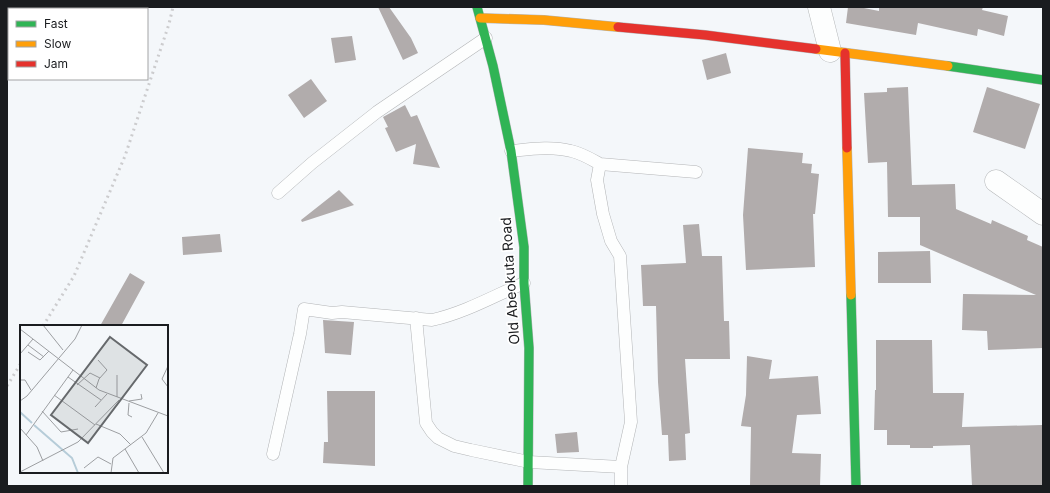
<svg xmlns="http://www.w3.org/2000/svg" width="1050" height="493" viewBox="0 0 1050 493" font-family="Inter,sans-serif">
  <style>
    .building { fill: #b1acac }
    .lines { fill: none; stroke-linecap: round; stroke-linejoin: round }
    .lane-casing { stroke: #b3b5b7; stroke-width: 13 }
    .street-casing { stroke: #b3b5b7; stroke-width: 23 }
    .fast-casing { stroke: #b3b5b7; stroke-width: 10 }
    .slow-casing { stroke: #b3b5b7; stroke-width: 10 }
    .jam-casing { stroke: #b3b5b7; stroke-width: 10 }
    .lane { stroke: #fdfefe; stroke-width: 12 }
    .street { stroke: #fdfefe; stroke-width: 22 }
    .fast { stroke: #30b455; stroke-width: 9 }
    .slow { stroke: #ff9f0a; stroke-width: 9 }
    .jam { stroke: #e5322d; stroke-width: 9 }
    .rail { stroke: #ccccce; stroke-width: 3; stroke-dasharray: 2 4; stroke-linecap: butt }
    .labels { text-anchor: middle; stroke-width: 3.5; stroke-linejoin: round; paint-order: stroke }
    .street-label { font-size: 14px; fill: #1a1c1f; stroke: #fff }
    .inset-river { fill: none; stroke: #b6ccd8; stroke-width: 2 }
    .inset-road { fill: none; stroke: #9d9fa2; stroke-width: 1 }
    .view { fill: #66696c; fill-opacity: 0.15; stroke: #66696c; stroke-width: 2 }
    .inset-edge { fill: none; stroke: #1a1c1f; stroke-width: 2 }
  </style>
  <rect width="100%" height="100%" fill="#f4f7fa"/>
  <path class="building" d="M 378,7 L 389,7 L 411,38 L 418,53 L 403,60 Z
    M 848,7 L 859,7 L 879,11 L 879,7 L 983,7 L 982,10 L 1008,16 L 1004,36 L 978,29 L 977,36 L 918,23 L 916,35 L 846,23 Z
    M 352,36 L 356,60 L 335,63 L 331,38 Z
    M 726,53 L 731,73 L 707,80 L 702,60 Z
    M 311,79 L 327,101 L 304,118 L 288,95 Z
    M 908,87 L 912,185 L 955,184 L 956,209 L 991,224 L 992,220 L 1028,236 L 1027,240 L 1043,247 L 1043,348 L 988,350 L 987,331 L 962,330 L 963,294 L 1036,295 L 920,245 L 920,217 L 888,217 L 887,162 L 868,163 L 864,93 L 887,92 L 887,88 Z
    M 987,87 L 1040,104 L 1025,149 L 973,132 Z
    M 405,105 L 411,117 L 417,115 L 440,168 L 413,164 L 416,144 L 396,152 L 385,128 L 388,127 L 383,117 Z
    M 748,148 L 803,153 L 802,163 L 812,164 L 811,173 L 819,174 L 815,214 L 813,214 L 815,267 L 746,270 L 743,215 Z
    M 339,190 L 354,205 L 302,222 L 301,220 Z
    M 699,224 L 702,256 L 722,256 L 724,321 L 729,321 L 730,359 L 685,359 L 690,433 L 685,434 L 686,460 L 669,461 L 668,435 L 662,435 L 658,382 L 656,306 L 643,306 L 641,265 L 686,263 L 683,225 Z
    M 220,234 L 222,252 L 183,255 L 182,237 Z
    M 930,251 L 931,283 L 878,283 L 878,252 Z
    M 130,273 L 145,282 L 121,326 L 100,326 Z
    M 323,320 L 354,322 L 351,355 L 325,353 Z
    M 876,340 L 932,340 L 933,393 L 964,393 L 962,427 L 1042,425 L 1043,486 L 972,486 L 970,445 L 933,446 L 933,448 L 910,448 L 910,445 L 887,445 L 887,430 L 874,430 L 875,390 L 876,390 Z
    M 747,356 L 772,360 L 769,379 L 818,376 L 821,414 L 797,415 L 792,453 L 821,454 L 820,486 L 750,486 L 751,427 L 741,426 L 746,395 Z
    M 327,391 L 375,391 L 375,466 L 323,463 L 324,442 L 328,442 Z
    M 577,432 L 579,452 L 557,453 L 555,434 Z"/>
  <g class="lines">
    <defs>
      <path id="lane" d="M 511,151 C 531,149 552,146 571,151 C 581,153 591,159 600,164 L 696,172
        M 600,164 L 597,180 L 603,214 L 611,241 L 620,256 L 631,422 L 621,467 L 621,486
        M 278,193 L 312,163 L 377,112 L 486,38
        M 416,318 L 426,423 L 432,432 L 438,438 L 454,446 L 471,450 L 529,462 L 621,467
        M 273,454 L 300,334 L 304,309 L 332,313 L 342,312 L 432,320 C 464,313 494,296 524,283"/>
      <path id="street" d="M 819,7 L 830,51
        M 996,181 L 1043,214"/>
      <path id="fast" d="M 477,7 L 493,66 L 511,151 L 524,247 L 524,283 L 529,348 L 528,486
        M 948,66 L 1043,80
        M 851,295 L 856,486"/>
      <path id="slow" d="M 480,18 L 544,20 L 618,27
        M 816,49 L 948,66
        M 847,148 L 851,295"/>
      <path id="jam" d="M 618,27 L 705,35 L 816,49
        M 845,53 L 847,148"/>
    </defs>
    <use href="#lane" class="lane-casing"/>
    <use href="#street" class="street-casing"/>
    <use href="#fast" class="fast-casing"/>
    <use href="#slow" class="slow-casing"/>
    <use href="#jam" class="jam-casing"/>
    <use href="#lane" class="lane"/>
    <use href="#street" class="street"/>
    <use href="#fast" class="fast"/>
    <use href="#slow" class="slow"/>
    <use href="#jam" class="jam"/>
    <path class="rail" d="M 43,326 L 74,276 L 125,156 L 169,24 L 173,7
      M 7,386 L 21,363"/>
  </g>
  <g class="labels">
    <g class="street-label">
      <text transform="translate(510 281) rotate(-94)" y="5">Old Abeokuta Road</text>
    </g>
  </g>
  <g transform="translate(20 325)">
    <rect width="148" height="148" fill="#f4f7fa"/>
    <path class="inset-river" d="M 0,87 L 12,98M 14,100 L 52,133 L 58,148"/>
    <path class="inset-road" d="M 23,0 L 43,25M 0,4 L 79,65 L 148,91M 8,20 L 24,32M 8,27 L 20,35 L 29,26M 0,29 L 13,14M 148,41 L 142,54 L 148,62M 48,52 L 81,75M 0,55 L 5,55 L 11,65M 57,60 L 70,48 L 80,53M 76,63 L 79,54 L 87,45 L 78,35M 34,70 L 75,100M 97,72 L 97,50M 0,76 L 7,71 L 55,14 L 62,0M 109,76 L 122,74 L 121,69M 109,78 L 108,90 L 112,92M 75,82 L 87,69M 22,86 L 41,107 L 58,104M 76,99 L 100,109 L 111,120M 0,103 L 17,122 L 23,136M 6,110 L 53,45M 122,112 L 144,148M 105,124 L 119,148M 64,143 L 78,132 L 91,139M 0,147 L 58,117 L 99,75M 91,148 L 93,133 L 126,108 L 138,88"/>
    <path class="view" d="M 90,12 L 127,40 L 68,118 L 31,90 Z"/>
    <rect width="148" height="148" class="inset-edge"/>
  </g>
  <rect width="1050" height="493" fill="none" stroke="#1a1c1f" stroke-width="16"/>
  <rect x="8" y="8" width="140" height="72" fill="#ffffff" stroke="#a3a4a5"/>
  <rect x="16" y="21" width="20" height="6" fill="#30b455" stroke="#a3a4a5"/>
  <text x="44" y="28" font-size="12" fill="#1a1c1f">Fast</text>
  <rect x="16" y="41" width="20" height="6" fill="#ff9f0a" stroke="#a3a4a5"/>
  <text x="44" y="48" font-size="12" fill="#1a1c1f">Slow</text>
  <rect x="16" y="61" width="20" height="6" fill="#e5322d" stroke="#a3a4a5"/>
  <text x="44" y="68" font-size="12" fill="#1a1c1f">Jam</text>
</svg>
